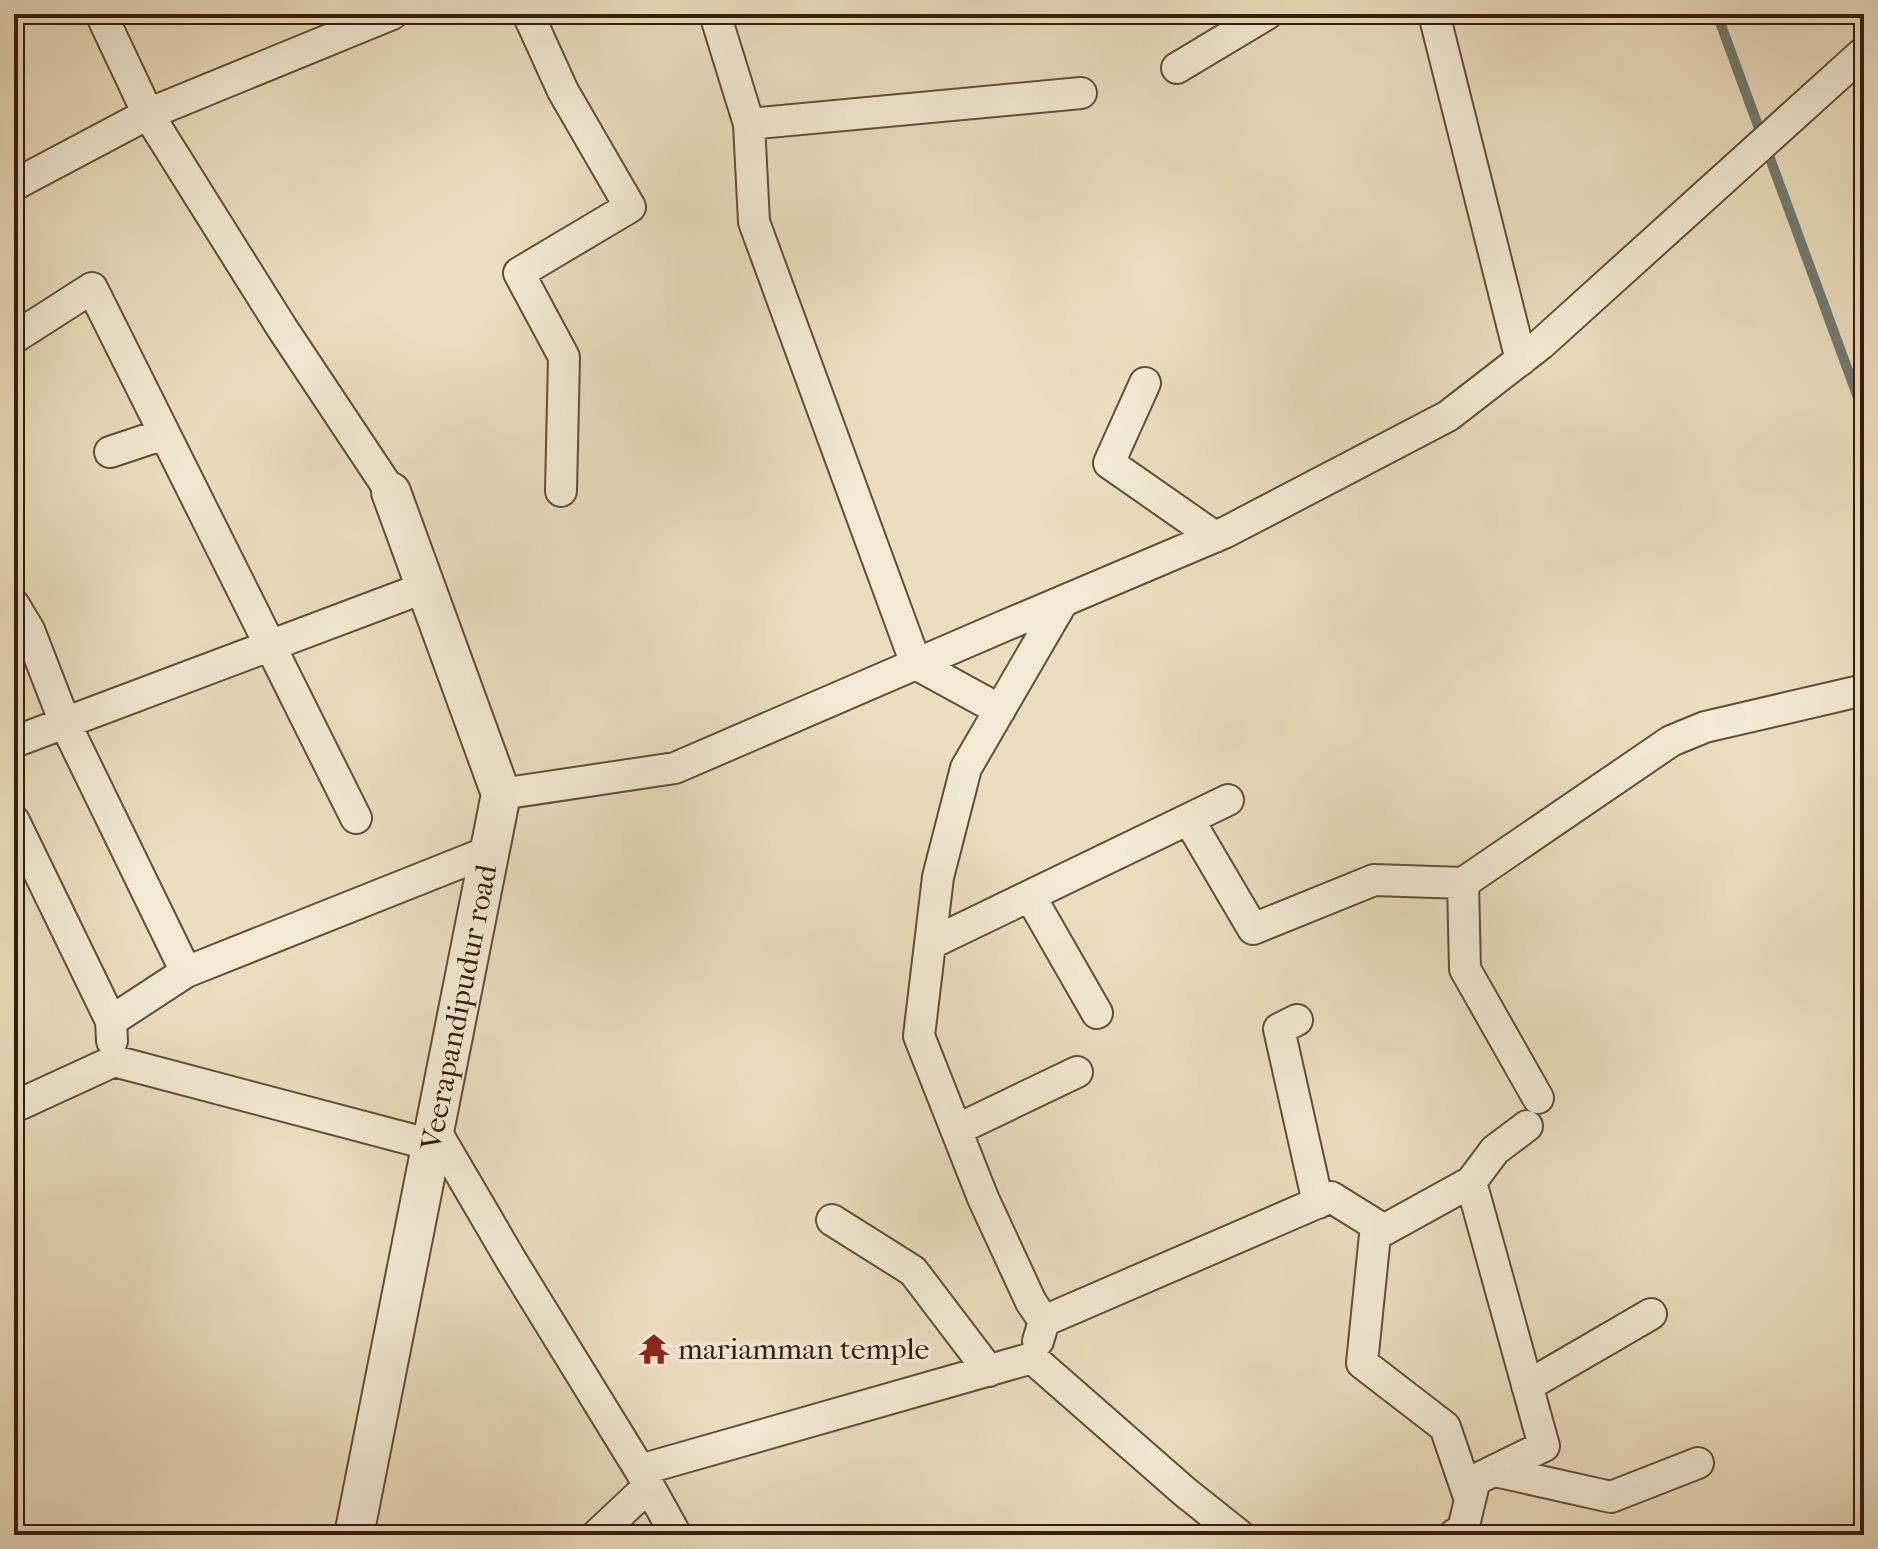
<svg xmlns="http://www.w3.org/2000/svg" width="1878" height="1549" viewBox="0 0 1878 1549" font-family="'IM FELL French Canon',serif">
  <style>
    .lines { fill: none; stroke-linecap: round; stroke-linejoin: round }
    .stream { stroke: #717c73; stroke-width: 10 }
    .minor-casing { stroke: #634d3b; stroke-width: 34 }
    .tertiary-casing { stroke: #634d3b; stroke-width: 42 }
    .minor { stroke: #f2ead5; stroke-width: 30 }
    .tertiary { stroke: #f2ead5; stroke-width: 38 }
    .labels { text-anchor: middle; stroke-width: 7; stroke-linejoin: round; paint-order: stroke }
    .street-label { font-size: 30px; fill: #361d0f; stroke: #f2ead5 }
    .poi-label { font-size: 30px; fill: #361d0f; stroke: #f2ead5; text-anchor: start }
  </style>
  <rect width="100%" height="100%" fill="#ebdebe"/>
  <filter id="stains"><feTurbulence type="fractalNoise" baseFrequency=".0025" numOctaves="4"/><feColorMatrix values="0 0 0 0 .2 0 0 0 0 .09 0 0 0 0 .02 0 0 0 .5 -.17"/></filter>
  <radialGradient id="worn" r=".72"><stop offset=".6" stop-color="#630" stop-opacity="0"/><stop offset="1" stop-color="#630" stop-opacity=".3"/></radialGradient>
  <g class="lines">
    <path class="stream" d="M 1717,14 L 1864,414"/>
    <defs>
      <path id="minor" d="M 101,14 L 148,114 L 282,328 L 391,492
        M 528,14 L 563,91 L 630,207 L 519,273 L 564,357 L 561,491
        M 715,14 L 749,124 L 754,222 L 916,664 L 1000,710
        M 1434,14 L 1521,360
        M 1177,68 L 1267,14
        M 749,124 L 1081,93
        M 14,185 L 148,114 L 392,14
        M 14,338 L 92,288 L 356,818
        M 1145,383 L 1109,463 L 1215,537
        M 110,452 L 164,434
        M 14,605 L 29,630 L 65,723 L 186,972 L 490,851
        M 14,742 L 426,587
        M 501,794 L 675,768 L 1004,626 L 1226,532 L 1448,416 L 1541,344 L 1864,52
        M 1189,820 L 1253,929 L 1374,880 L 1463,883 L 1465,969 L 1538,1098
        M 14,821 L 111,1021
        M 1463,883 L 1671,741 L 1705,727 L 1864,690
        M 1030,896 L 1097,1013
        M 930,944 L 1228,800
        M 1297,1020 L 1279,1029 L 1318,1203
        M 112,1041 L 111,1021 L 186,972
        M 14,1107 L 114,1061 L 432,1145
        M 435,1130 L 511,1260 L 640,1470 L 1032,1358 L 1185,1492 L 1239,1535
        M 956,1130 L 1077,1072
        M 832,1220 L 913,1271 L 989,1371
        M 1376,1225 L 1362,1363 L 1445,1427 L 1470,1500
        M 1044,1321 L 1031,1302 L 983,1198 L 919,1036 L 938,877 L 966,768 L 1063,601
        M 1038,1341 L 1044,1321 L 1331,1197 L 1384,1230 L 1471,1182 L 1495,1150 L 1527,1126
        M 1527,1386 L 1651,1314
        M 640,1470 L 676,1535
        M 1495,1471 L 1611,1497 L 1698,1463
        M 597,1535 L 649,1486
        M 1454,1535 L 1463,1529 L 1475,1480 L 1544,1446 L 1471,1182"/>
      <g id="tertiary">
        <path id="s1" d="M 354,1535 L 501,794 L 391,492"/>
      </g>
    </defs>
    <use href="#minor" class="minor-casing"/>
    <use href="#tertiary" class="tertiary-casing"/>
    <use href="#minor" class="minor"/>
    <use href="#tertiary" class="tertiary"/>
  </g>
  <defs>
    <symbol id="temple-bare" viewBox="-9 -9 18 18"><path d="M0-6L5-2H3V0L6.5 2.5H4V6H1.5V3h-3V6H-4V2.5H-6.5L-3 0V-2H-5Z" fill="#8f2418" stroke="#f2ead5" stroke-width="2.5" paint-order="stroke"/></symbol>
  </defs>
  <g fill-rule="evenodd">
    <use href="#temple-bare" x="632" y="1327" width="44" height="44"/>
  </g>
  <g class="labels">
    <g class="street-label">
      <text dy="10" stroke="none"><textPath href="#s1" startOffset="538">Veerapandipudur road</textPath></text>
    </g>
    <g class="poi-label">
      <text x="678" y="1359">mariamman temple</text>
    </g>
  </g>
  <rect width="1878" height="1549" fill="none" stroke="#ebdebe" stroke-width="48"/>
  <rect x="16" y="16" width="1846" height="1517" fill="none" stroke="#361d0f" stroke-width="4"/>
  <rect x="24" y="24" width="1830" height="1501" fill="none" stroke="#361d0f" stroke-width="2"/>
  <rect width="100%" height="100%" filter="url(#stains)"/>
  <rect width="100%" height="100%" fill="url(#worn)"/>
</svg>
